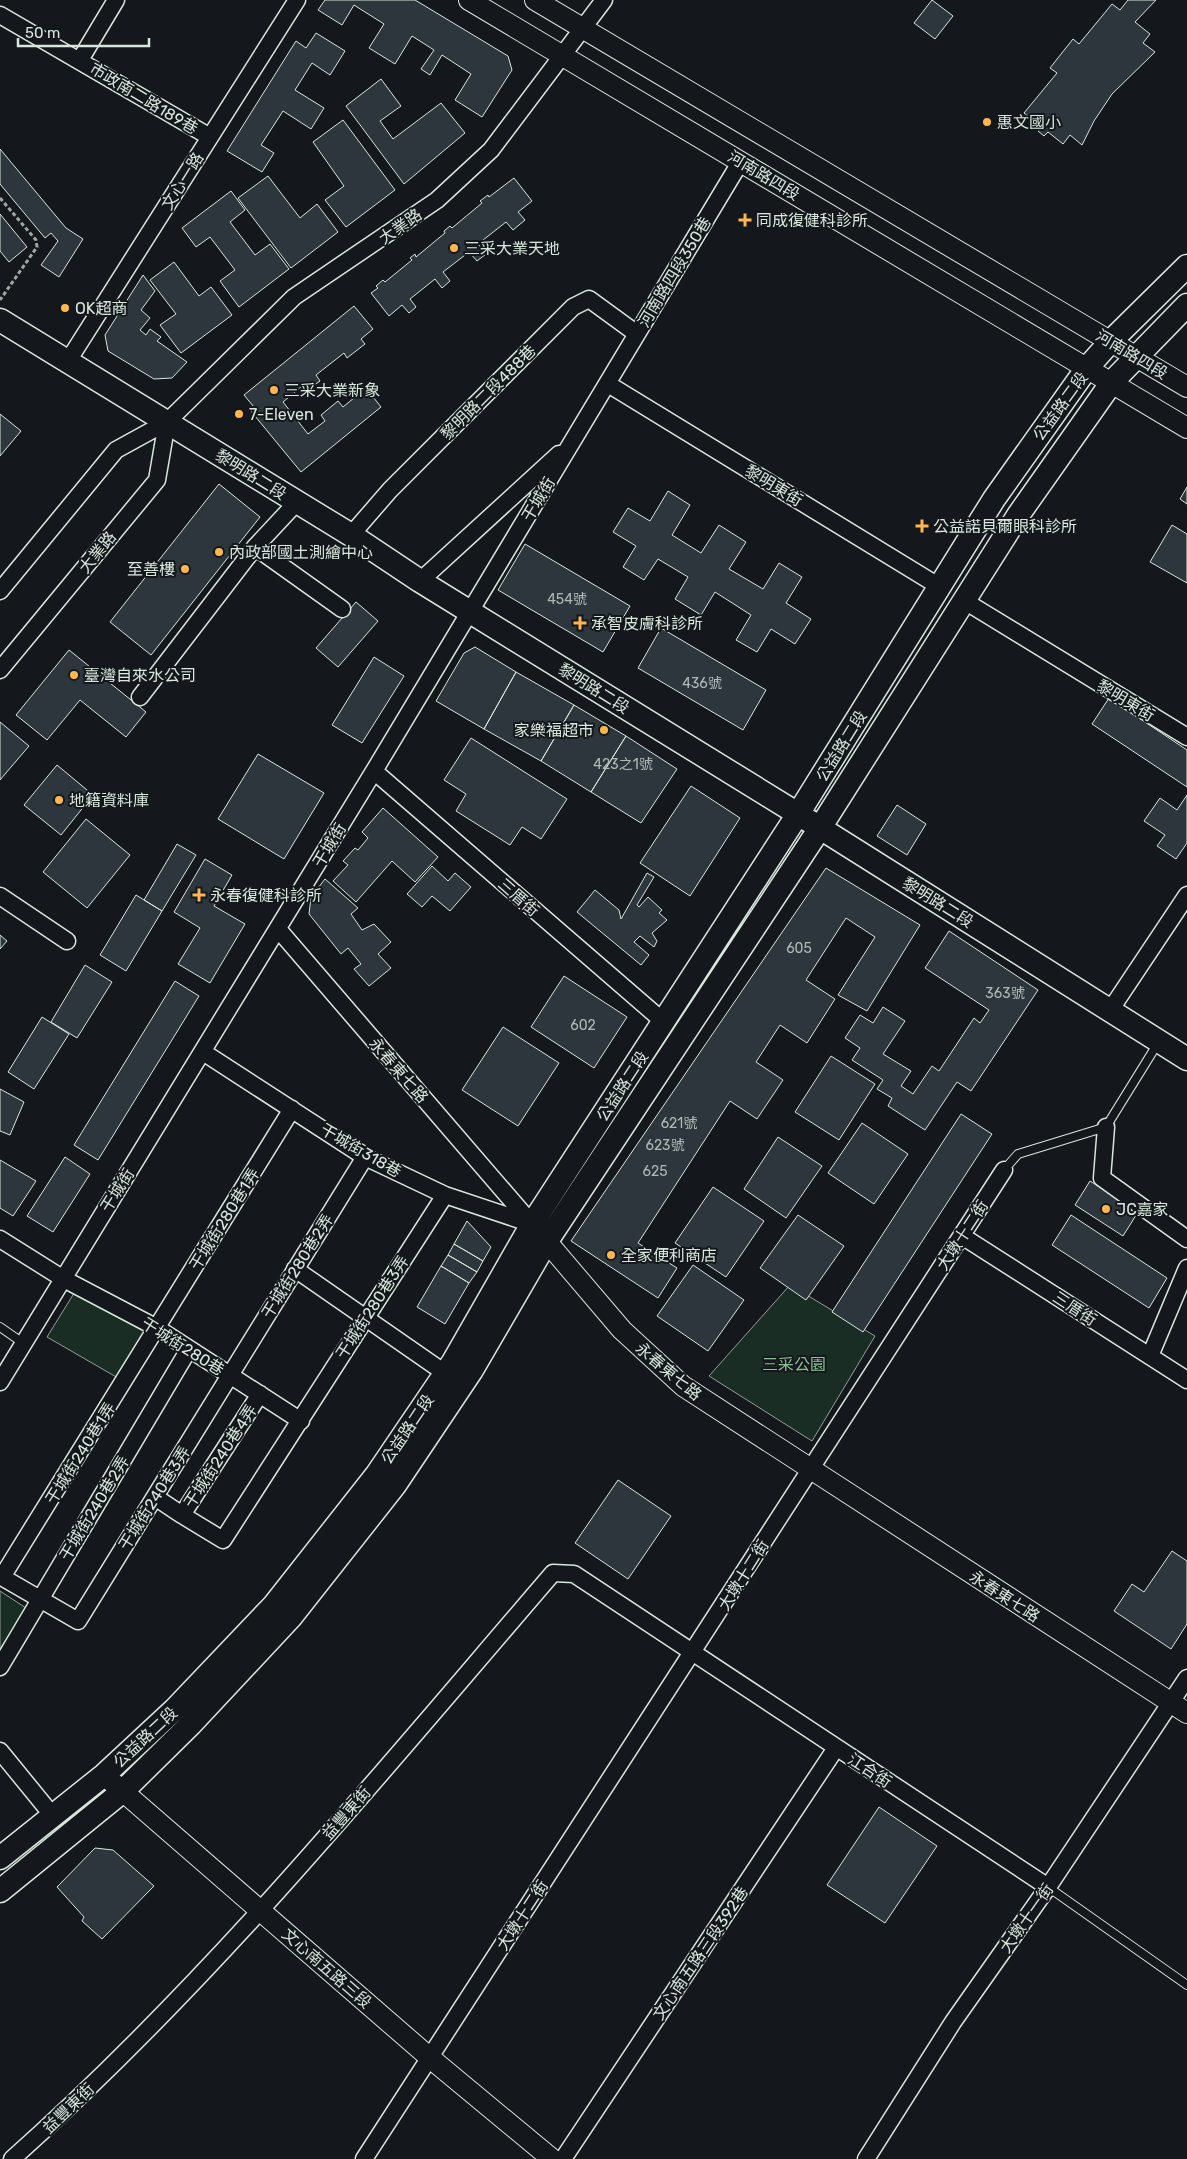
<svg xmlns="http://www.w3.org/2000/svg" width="1187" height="2159" viewBox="0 0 1187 2159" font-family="Rubik,'Noto Sans TC',sans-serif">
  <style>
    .green { fill: #1a2d24; stroke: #939e99 }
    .building { fill: #2c363c; stroke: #d8e6dc }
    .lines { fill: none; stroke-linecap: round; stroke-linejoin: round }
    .service-casing { stroke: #d8e6dc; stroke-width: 10 }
    .minor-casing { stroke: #d8e6dc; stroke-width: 19 }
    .tertiary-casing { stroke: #d8e6dc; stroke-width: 22 }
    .secondary-casing { stroke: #d8e6dc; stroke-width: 25 }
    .path { stroke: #9da8a2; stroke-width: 3; stroke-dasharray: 4 2.5; stroke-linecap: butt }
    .service { stroke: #14181c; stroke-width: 8 }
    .minor { stroke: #14181c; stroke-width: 16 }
    .tertiary { stroke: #14181c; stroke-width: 20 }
    .secondary { stroke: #14181c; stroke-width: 22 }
    .poi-dot { fill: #ffb74d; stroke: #14181c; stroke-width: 2 }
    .labels { text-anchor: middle; stroke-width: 4; stroke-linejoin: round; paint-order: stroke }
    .number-label { font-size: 14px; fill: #adbab4 }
    .street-label { font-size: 16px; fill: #d8e6dc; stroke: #14181c }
    .poi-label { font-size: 16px; fill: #d8e6dc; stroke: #14181c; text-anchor: start }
    .park-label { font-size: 16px; fill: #8ac095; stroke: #14181c }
  </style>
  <rect width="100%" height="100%" fill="#14181c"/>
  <path class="green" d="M 790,1285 L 875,1336 L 812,1441 L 709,1376 Z
    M 76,1290 L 146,1328 L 118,1378 L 47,1337 Z
    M 0,1591 L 26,1608 L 0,1649 Z"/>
  <path class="building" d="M 325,0 L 415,0 L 508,56 L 512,70 L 482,117 L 455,100 L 471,74 L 442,55 L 430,75 L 421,69 L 434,50 L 412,36 L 395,64 L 369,48 L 384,24 L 354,5 L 342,25 L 318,10 Z
    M 932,0 L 953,16 L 935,39 L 914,23 Z
    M 1128,0 L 1156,0 L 1135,22 L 1150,34 L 1143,43 L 1155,52 L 1112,94 L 1094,121 L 1082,145 L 1070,135 L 1063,144 L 1048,132 L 1044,136 L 1038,131 L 1042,127 L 1024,113 L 1057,73 L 1050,68 L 1073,39 L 1079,44 L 1112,4 L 1120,10 Z
    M 316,33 L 345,51 L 330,75 L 312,63 L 295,90 L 324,108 L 311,129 L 283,111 L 261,145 L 274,153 L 262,172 L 227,151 L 296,41 L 306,48 Z
    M 381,79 L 401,106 L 380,121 L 393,139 L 441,103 L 465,133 L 404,184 L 346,106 Z
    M 343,120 L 395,190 L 346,227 L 325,200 L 344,186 L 313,142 Z
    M 0,149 L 66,228 L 83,239 L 59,277 L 41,265 L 58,241 L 51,233 L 45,238 L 0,184 Z
    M 268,176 L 300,218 L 317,204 L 338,232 L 291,268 L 238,198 Z
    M 514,178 L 532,201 L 518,212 L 525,220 L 513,230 L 506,222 L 478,244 L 486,254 L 477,261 L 469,252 L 443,272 L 450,281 L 442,288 L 435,279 L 410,299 L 416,307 L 409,313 L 402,305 L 389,316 L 371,293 L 378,288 L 376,286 L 383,280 L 385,282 L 412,260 L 410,258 L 415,254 L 416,257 L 445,233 L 444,231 L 450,226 L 452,228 L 482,203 L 480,201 L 488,195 L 489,197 Z
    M 231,191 L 245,210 L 230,222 L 255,255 L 270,244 L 289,269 L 239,307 L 220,281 L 235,270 L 210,237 L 196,247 L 182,228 Z
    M 0,214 L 27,247 L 9,262 L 0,251 Z
    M 174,262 L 199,296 L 211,287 L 232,315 L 181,353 L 160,325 L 176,314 L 150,280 Z
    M 143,275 L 155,291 L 141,310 L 150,318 L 140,330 L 146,335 L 150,329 L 161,337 L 157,341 L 187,362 L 172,378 L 154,379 L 108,351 L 105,335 Z
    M 354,306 L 373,329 L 361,339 L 365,344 L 347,358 L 344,353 L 316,375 L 320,381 L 305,392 L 301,387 L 283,402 L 308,434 L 325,421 L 321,415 L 338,401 L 343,407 L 366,388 L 381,407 L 301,472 L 250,410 L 254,407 L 244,395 Z
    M 0,414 L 21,431 L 0,456 Z
    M 219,484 L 260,517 L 151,655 L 110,622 Z
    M 1187,487 L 1187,504 L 1180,499 Z
    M 668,491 L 690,505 L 672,535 L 701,553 L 719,525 L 746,542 L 729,569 L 763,589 L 779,563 L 802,577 L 786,603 L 811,619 L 795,644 L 771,629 L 757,652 L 736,640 L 751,615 L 715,592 L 701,615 L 675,599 L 688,577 L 658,559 L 644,580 L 623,567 L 636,546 L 613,532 L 628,508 L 650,521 Z
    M 1172,525 L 1187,534 L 1187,583 L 1150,562 Z
    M 525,544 L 630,606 L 603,652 L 498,590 Z
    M 356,602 L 378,621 L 338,667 L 316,648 Z
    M 661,628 L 766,690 L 743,730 L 638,668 Z
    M 475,647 L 516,672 L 484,729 L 436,701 L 464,653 Z
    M 69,650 L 146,712 L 126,737 L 80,700 L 47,740 L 16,715 Z
    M 374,657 L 404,676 L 362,743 L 332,725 Z
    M 516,672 L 574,705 L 541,761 L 484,729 Z
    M 1109,698 L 1187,750 L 1187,787 L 1092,724 Z
    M 574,705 L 626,736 L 591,792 L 541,761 Z
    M 0,722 L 29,746 L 0,780 Z
    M 626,736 L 677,769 L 641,823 L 591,792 Z
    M 471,738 L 567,799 L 541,839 L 522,827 L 510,845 L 456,811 L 466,794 L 444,780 Z
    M 258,754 L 324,793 L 284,859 L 218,819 Z
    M 57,765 L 93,795 L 61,835 L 24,805 Z
    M 691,786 L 740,818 L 690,896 L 640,863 Z
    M 1187,795 L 1187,843 L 1176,859 L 1157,846 L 1165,835 L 1144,821 L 1160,798 L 1177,810 Z
    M 897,805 L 926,824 L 907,855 L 877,836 Z
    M 383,808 L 438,857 L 415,882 L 392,861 L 356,902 L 333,881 L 348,865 L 343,861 L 355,848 L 358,850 L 368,838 L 362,832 Z
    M 86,819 L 130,855 L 87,908 L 43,872 Z
    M 177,844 L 196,855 L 162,911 L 144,900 Z
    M 205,859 L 232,875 L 214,906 L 245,924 L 210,983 L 178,964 L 200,928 L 174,912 Z
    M 432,866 L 448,881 L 455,873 L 471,887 L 450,911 L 432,896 L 422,907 L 407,894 Z
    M 826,868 L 920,925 L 867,1011 L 838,995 L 875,937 L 846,918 L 806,980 L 835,999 L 807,1043 L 780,1025 L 756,1062 L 783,1080 L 757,1119 L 730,1101 L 638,1243 L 677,1268 L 658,1298 L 571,1241 Z
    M 647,873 L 654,877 L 637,905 L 639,907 L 648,897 L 662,910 L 659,913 L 667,920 L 652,933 L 657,941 L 654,947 L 640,936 L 634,942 L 649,955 L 641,965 L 577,912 L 595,890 L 619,910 L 621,919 Z
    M 325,879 L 358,908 L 351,914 L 362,930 L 374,924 L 391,942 L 378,954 L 391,968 L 369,986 L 354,969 L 361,964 L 348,948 L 341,954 L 309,914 L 311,897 Z
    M 136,895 L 162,911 L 126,971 L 100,955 Z
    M 949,931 L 1038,990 L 971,1091 L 957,1082 L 925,1130 L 888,1106 L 892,1098 L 877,1089 L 883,1080 L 852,1060 L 860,1048 L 845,1038 L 860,1015 L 873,1023 L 883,1007 L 905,1021 L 883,1054 L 911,1071 L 901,1086 L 913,1094 L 932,1066 L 939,1071 L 974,1018 L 980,1023 L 989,1010 L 925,968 Z
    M 0,935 L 7,941 L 0,949 Z
    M 85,965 L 112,982 L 77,1038 L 51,1022 Z
    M 564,976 L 627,1017 L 594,1068 L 531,1027 Z
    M 175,981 L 199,996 L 98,1160 L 74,1145 Z
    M 42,1017 L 69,1034 L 34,1089 L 8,1072 Z
    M 503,1027 L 559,1063 L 518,1126 L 462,1090 Z
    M 831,1056 L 875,1084 L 839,1140 L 795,1112 Z
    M 0,1089 L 24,1102 L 10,1135 L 0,1131 Z
    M 961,1114 L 992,1134 L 863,1332 L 832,1312 Z
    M 862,1123 L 908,1154 L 874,1204 L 828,1173 Z
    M 778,1137 L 822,1166 L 786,1218 L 744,1189 Z
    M 65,1157 L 90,1174 L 53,1232 L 27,1216 Z
    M 0,1160 L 36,1181 L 13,1216 L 0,1208 Z
    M 1090,1181 L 1138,1212 L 1123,1236 L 1075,1205 Z
    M 713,1187 L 764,1221 L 726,1277 L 675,1243 Z
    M 798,1215 L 844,1246 L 806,1300 L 760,1268 Z
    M 1071,1215 L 1167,1278 L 1149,1308 L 1052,1245 Z
    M 467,1221 L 491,1247 L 483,1261 L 454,1244 Z
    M 454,1244 L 483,1261 L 477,1272 L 448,1255 Z
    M 448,1255 L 477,1272 L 469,1283 L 441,1266 Z
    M 693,1265 L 744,1300 L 708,1351 L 657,1316 Z
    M 441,1266 L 469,1283 L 445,1324 L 417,1307 Z
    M 618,1480 L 671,1516 L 628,1579 L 575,1543 Z
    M 1172,1551 L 1187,1561 L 1187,1624 L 1171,1649 L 1114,1611 L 1132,1584 L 1144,1592 Z
    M 879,1807 L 937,1846 L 885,1923 L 827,1885 Z
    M 95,1848 L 113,1850 L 154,1886 L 102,1939 L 82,1921 L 84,1917 L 57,1887 Z"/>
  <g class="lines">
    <defs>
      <path id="service" d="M 1004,1170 L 1018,1154 L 1106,1127 L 1158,1043
        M 0,1327 L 23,1343
        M 1048,1887 L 1187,1985"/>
      <path id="minor" d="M 0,15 L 210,137
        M 80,60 L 116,0
        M 68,361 L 297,0
        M 608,384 L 940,587
        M 351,535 L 390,490 L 573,307 L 589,299 L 637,334
        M 255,547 L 342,609
        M 420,581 L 559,454
        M 0,591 L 116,450 L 167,422 L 294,297 L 437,200 L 491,150 L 604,0
        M 963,600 L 1187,737
        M 0,670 L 157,480 L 167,422
        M 140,697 L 255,547 L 297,502
        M 374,771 L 664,1022
        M 0,896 L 67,941
        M 278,929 L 532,1224
        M 1111,1009 L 1187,895
        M 203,1052 L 365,1157 L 445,1195 L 532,1224
        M 1106,1127 L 1102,1178 L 1187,1239
        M 962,1236 L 1187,1380
        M 0,1239 L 62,1278 L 157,1328 L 301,1421
        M 295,1269 L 445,1373
        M 1150,1356 L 1187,1268
        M 0,1382 L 374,771 L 741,161
        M 155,1497 L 182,1515 L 260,1394
        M 182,1515 L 223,1540 L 445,1195
        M 0,1576 L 78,1621 L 365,1157
        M 2,1577 L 292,1109
        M 0,1667 L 189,1349
        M 0,1751 L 53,1816
        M 12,2159 C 211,1982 380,1774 553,1573 L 574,1574 L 1048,1887
        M 364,2159 L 1004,1170
        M 563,2159 L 836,1748
        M 866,2159 L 953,2022 L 1048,1887 L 1187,1678"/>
      <path id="tertiary" d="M 469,0 L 1187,428
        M 535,0 L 1187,387
        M 536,1229 L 622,1330 L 683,1386 L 1187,1713
        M 104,1775 L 429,2057 L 552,2159"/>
      <path id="secondary" d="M 0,320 L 351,535 L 420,581 L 798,814 L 1187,1059
        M 0,1858 L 104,1775 L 174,1710 L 274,1605 L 377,1474 L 453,1362 L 532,1224 L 798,814 L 994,499 L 1087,368 L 1111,341 L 1187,266
        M 0,1891 L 123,1791 L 191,1724 L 291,1617 L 395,1485 L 472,1370 L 547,1241 L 820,828 L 1019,514 L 1112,382 L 1187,305"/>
    </defs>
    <use href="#service" class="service-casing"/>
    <use href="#minor" class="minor-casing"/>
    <use href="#tertiary" class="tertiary-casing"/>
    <use href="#secondary" class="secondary-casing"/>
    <path class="path" d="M 0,198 L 36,240 L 37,247 L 0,300"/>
    <use href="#service" class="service"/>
    <use href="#minor" class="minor"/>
    <use href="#tertiary" class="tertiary"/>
    <use href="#secondary" class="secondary"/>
  </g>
  <g class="poi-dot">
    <circle cx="987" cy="122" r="5"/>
    <path d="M742.5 212.5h5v5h5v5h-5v5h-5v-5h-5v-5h5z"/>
    <circle cx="454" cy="248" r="5"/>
    <circle cx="65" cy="308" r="5"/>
    <circle cx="274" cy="390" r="5"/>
    <circle cx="239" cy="414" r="5"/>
    <path d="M919.5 518.5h5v5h5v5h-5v5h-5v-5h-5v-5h5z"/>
    <circle cx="219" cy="552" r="5"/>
    <circle cx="185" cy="569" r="5"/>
    <path d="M577.5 615.5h5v5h5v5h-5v5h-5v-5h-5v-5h5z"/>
    <circle cx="74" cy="675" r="5"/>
    <circle cx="604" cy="730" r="5"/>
    <circle cx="59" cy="800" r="5"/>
    <path d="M196.5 887.5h5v5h5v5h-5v5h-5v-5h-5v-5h5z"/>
    <circle cx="1106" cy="1209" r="5"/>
    <circle cx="611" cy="1255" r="5"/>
  </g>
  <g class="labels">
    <g class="number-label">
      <text x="567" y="604">454號</text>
      <text x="702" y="688">436號</text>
      <text x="623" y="769">423之1號</text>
      <text x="799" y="953">605</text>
      <text x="1005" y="998">363號</text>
      <text x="583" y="1030">602</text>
      <text x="679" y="1128">621號</text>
      <text x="665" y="1150">623號</text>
      <text x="655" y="1176">625</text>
    </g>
    <g class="street-label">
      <text transform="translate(144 98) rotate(31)" y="6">市政南二路189巷</text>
      <text transform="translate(764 175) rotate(31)" y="6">河南路四段</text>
      <text transform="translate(182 181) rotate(-58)" y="6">文心一路</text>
      <text transform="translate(400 226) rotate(-35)" y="6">大業路</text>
      <text transform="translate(674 272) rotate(-59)" y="6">河南路四段350巷</text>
      <text transform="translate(1132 354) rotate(31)" y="6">河南路四段</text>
      <text transform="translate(488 392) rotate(-45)" y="6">黎明路二段488巷</text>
      <text transform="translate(1060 406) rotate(-54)" y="6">公益路二段</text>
      <text transform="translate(251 474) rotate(32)" y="6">黎明路二段</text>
      <text transform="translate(774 485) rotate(31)" y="6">黎明東街</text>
      <text transform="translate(538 499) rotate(-59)" y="6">干城街</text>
      <text transform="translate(97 552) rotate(-51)" y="6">大業路</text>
      <text transform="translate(594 688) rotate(32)" y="6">黎明路二段</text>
      <text transform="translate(1126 700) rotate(31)" y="6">黎明東街</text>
      <text transform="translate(841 746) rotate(-58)" y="6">公益路二段</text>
      <text transform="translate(329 845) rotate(-59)" y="6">干城街</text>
      <text transform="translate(519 897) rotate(41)" y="6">三厝街</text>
      <text transform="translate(938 902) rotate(32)" y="6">黎明路二段</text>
      <text transform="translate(399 1070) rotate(49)" y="6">永春東七路</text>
      <text transform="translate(622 1086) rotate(-57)" y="6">公益路二段</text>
      <text transform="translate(361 1150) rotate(30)" y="6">干城街318巷</text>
      <text transform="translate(117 1190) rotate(-58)" y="6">干城街</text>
      <text transform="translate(224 1219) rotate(-58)" y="6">干城街280巷1弄</text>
      <text transform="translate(962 1235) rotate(-57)" y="6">大墩十二街</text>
      <text transform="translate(297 1266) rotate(-58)" y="6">干城街280巷2弄</text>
      <text transform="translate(372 1307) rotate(-57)" y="6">干城街280巷3弄</text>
      <text transform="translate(1075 1308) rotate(33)" y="6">三厝街</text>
      <text transform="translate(183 1346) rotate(32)" y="6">干城街280巷</text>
      <text transform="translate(669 1371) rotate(40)" y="6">永春東七路</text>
      <text transform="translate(407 1429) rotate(-56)" y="6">公益路二段</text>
      <text transform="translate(80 1453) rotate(-58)" y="6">干城街240巷1弄</text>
      <text transform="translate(220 1456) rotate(-57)" y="6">干城街240巷4弄</text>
      <text transform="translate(154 1498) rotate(-58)" y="6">干城街240巷3弄</text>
      <text transform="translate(94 1508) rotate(-59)" y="6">干城街240巷2弄</text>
      <text transform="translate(743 1575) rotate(-58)" y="6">大墩十二街</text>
      <text transform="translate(1005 1596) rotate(33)" y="6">永春東七路</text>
      <text transform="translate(145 1737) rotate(-43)" y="6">公益路二段</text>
      <text transform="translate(870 1770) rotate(33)" y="6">江合街</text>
      <text transform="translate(346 1813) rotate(-49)" y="6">益豐東街</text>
      <text transform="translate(522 1915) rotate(-57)" y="6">大墩十二街</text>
      <text transform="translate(1026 1918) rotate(-55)" y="6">大墩十一街</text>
      <text transform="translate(700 1953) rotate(-56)" y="6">文心南五路三段392巷</text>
      <text transform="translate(327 1968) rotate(41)" y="6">文心南五路三段</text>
      <text transform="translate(68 2108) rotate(-44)" y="6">益豐東街</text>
    </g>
    <g class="poi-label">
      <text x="997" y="128">惠文國小</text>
      <text x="756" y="226">同成復健科診所</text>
      <text x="464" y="254">三采大業天地</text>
      <text x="75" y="314">OK超商</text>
      <text x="284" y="396">三采大業新象</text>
      <text x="249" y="420">7-Eleven</text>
      <text x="933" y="532">公益諾貝爾眼科診所</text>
      <text x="229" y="558">內政部國土測繪中心</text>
      <text x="175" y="575" text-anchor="end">至善樓</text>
      <text x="591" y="629">承智皮膚科診所</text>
      <text x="84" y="681">臺灣自來水公司</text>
      <text x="594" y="736" text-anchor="end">家樂福超市</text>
      <text x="69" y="806">地籍資料庫</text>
      <text x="210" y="901">永春復健科診所</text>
      <text x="1116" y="1215">JC嘉家</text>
      <text x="621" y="1261">全家便利商店</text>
    </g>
    <g class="park-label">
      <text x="794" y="1370">三采公園</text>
    </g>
  </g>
  <path d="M18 38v8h131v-8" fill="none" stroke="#d8e6dc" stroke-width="2.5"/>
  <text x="25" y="38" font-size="15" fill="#d8e6dc" stroke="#14181c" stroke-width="4" paint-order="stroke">50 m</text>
</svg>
